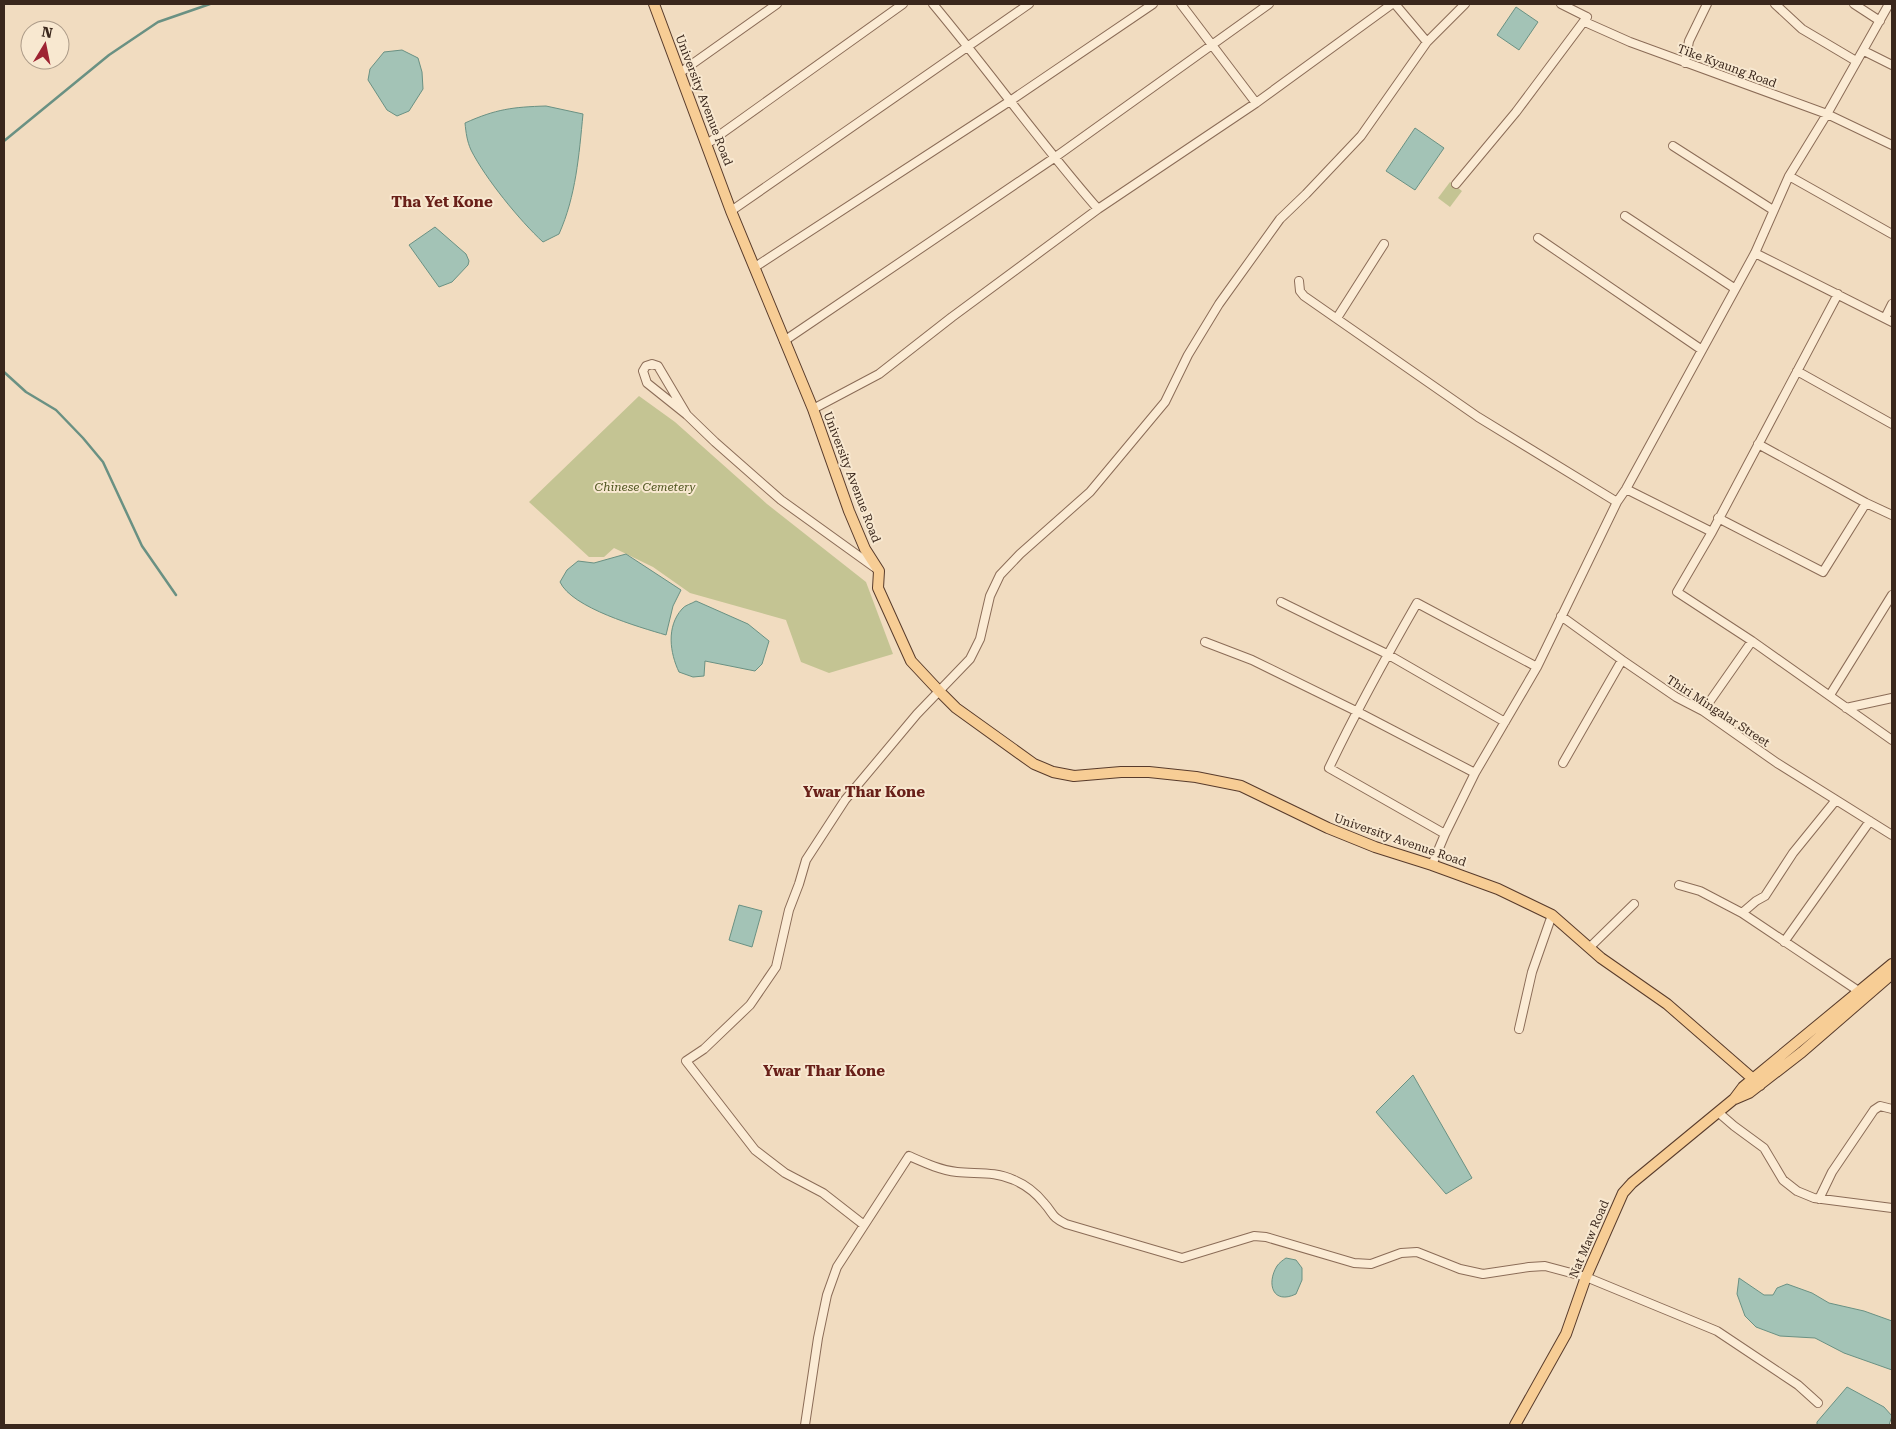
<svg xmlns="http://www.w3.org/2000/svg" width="1896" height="1429" viewBox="0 0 1896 1429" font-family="'Roboto Serif',serif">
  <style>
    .cemetery { fill: #c4c493 }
    .water { fill: #a3c3b6; stroke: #6a9183 }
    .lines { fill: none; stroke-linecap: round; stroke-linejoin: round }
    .stream { stroke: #6a9183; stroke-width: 2.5 }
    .minor-casing { stroke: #8b6c57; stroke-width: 10 }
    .major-casing { stroke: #583b2b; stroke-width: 12 }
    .minor { stroke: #fbebd4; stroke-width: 8 }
    .major { stroke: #f7cd95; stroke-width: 10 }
    .labels { text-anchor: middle; stroke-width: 4; stroke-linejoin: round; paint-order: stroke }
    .street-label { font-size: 12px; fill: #3a271c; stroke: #f8e8d0 }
    .park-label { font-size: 12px; font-style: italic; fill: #505721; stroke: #f8e8d0 }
    .quarter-label { font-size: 15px; font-weight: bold; fill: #692019; stroke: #f8e8d0 }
  </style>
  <rect width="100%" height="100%" fill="#f1dcc0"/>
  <path class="cemetery" d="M 1450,182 L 1462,191 L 1450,207 L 1438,198 Z
    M 639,396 L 675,422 L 767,504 L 866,582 L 893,654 L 829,673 L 801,662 L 786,620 L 690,593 L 653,567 L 614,548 L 604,557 L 589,557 L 529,502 Z"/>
  <path class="water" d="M 1516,7 L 1538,22 L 1519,50 L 1497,35 Z
    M 402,50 L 418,58 L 422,72 L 423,89 L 409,111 L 397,116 L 387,110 L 368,80 L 370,69 L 384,52 Z
    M 546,106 L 583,114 C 579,155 576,196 559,234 L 543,242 C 520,221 485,178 471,150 C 467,141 466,133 465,123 C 496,109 513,107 546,106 Z
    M 1415,128 L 1444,148 L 1415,190 L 1386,171 Z
    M 435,227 L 466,254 L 469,261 L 468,265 L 452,282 L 439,287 L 409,245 Z
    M 626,554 L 681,590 L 673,606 L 666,635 C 639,627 572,608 560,582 L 567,570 L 578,561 L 594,563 Z
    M 696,601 L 748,624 L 769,641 L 762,664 L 755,671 L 705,661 L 704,676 L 693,677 L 679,672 C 670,653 666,627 682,609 C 685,605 691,604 696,601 Z
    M 739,905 L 762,911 L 752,947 L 729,940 Z
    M 1413,1075 L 1472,1178 L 1446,1194 L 1376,1112 Z
    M 1286,1258 L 1296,1260 L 1302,1268 L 1302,1280 L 1296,1294 C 1273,1305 1266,1284 1277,1266 C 1279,1263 1283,1260 1286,1258 Z
    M 1739,1278 L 1764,1295 L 1773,1295 L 1777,1288 L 1787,1284 L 1812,1293 L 1829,1303 L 1864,1311 L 1892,1321 L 1892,1370 L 1844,1353 L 1815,1338 L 1780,1336 L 1756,1327 L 1745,1316 L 1737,1294 Z
    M 1847,1387 L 1884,1407 L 1892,1416 L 1889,1425 L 1817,1425 L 1817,1422 Z"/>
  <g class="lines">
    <path class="stream" d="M 4,141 L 109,55 L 158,22 L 210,4
      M 4,372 L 26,392 L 56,410 L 83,438 L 103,462 L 142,546 L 176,595"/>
    <defs>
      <path id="minor" d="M 933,4 C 989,71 1040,143 1098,209
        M 1181,4 L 1256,103
        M 1395,4 L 1427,42
        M 1561,4 L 1587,17 L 1585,22 L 1630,42 L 1827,114 L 1892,145
        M 1775,4 L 1802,29 L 1856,61
        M 1854,4 L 1880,21
        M 1864,51 L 1892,65
        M 1685,63 L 1689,41 L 1707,4
        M 681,72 L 777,4
        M 707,144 L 903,4
        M 1673,146 L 1773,210
        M 1789,176 L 1892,234
        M 1456,184 L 1516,112 L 1587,17
        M 731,211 L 1029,4
        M 1625,216 L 1734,288
        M 1538,238 L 1702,350
        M 1755,253 L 1892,322
        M 755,267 L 1010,101 L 1153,4
        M 1299,281 L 1300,291 L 1304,296 L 1478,417 L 1617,502
        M 1838,294 L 1712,532 L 1677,592 L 1752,641 L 1892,740
        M 1337,318 L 1384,244
        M 1885,318 L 1892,304
        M 784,341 L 1054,158 L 1269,4
        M 1797,371 L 1892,424
        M 813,409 L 879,374 L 952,317 L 1098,209 L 1256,103 L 1392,4
        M 687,415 L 647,383 L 643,371 L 646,366 L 652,364 L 658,366 L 687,415 L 715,442 L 781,500 L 874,567
        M 1758,444 L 1866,503 L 1892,515
        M 1626,489 L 1712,532
        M 1718,518 L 1823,572 L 1866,503
        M 1281,602 L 1387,654 L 1505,722
        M 1561,616 L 1622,660 L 1676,697 L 1703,711 L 1777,763 L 1892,835
        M 1205,642 L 1252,660 L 1356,711 L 1475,773
        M 1830,695 L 1892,595
        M 1846,708 L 1892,698
        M 1703,711 L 1752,641
        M 1563,763 L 1622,660
        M 1445,834 L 1329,768 C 1356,711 1386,657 1417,603 L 1537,667
        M 1432,865 L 1445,834 L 1475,773 L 1537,667 L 1617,502 L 1626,489 L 1755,253 L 1789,176 L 1827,114 L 1889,4
        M 1679,885 L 1700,891 L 1742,913 L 1860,992
        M 1742,913 L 1756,901 L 1765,896 L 1793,853 L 1836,800
        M 1784,942 L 1870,821
        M 1589,948 L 1634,904
        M 1519,1029 L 1532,972 L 1552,915
        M 1719,1113 L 1734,1126 L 1764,1148 L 1783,1180 L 1797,1191 L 1814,1198 L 1892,1208
        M 1819,1199 L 1832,1172 L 1874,1110 L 1880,1106 L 1892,1109
        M 864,1225 L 823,1193 L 785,1173 L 755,1150 L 686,1061 L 704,1049 L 750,1005 L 776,967 L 789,910 L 799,884 L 806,860 L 845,800 L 917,714 L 970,659 L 980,639 L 990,596 L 1000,575 L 1020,554 L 1090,492 L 1165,402 L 1188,355 L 1219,304 L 1280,219 L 1306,194 L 1361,136 L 1427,42 L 1465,4
        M 805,1425 L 818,1338 L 827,1295 L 837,1267 L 909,1156 C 925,1163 940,1170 957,1172 C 977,1174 995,1171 1014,1180 C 1026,1185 1036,1193 1044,1203 C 1054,1214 1051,1217 1066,1224 L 1182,1258 L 1254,1236 L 1266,1237 L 1354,1263 L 1371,1264 L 1401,1253 L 1417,1252 L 1460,1269 L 1483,1274 L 1529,1267 L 1545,1266 L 1586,1277 L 1717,1331 L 1798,1385 L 1818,1403"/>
      <path id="major" d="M 654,4 L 731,211 L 813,409 L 849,511 L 865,549 L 879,571 L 878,588 L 911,661 L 940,692 L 956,708 L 1034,764 L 1053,772 L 1074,776 L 1121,772 L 1149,772 L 1196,777 L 1241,786 L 1328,828 L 1375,847 L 1432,865 L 1498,889 L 1552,915 L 1601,958 L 1667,1004 L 1760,1085
        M 1735,1099 L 1749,1093 L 1802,1052 L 1892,974
        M 1515,1425 L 1566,1334 L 1586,1277 L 1623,1193 L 1632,1183 L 1734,1099 L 1743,1087 L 1892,964"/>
    </defs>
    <use href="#minor" class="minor-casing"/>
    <use href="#major" class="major-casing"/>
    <use href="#minor" class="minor"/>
    <use href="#major" class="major"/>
  </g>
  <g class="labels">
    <g class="street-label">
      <text transform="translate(1727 66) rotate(20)" y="4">Tike Kyaung Road</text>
      <text transform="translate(704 100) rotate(69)" y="4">University Avenue Road</text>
      <text transform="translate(852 477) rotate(69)" y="4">University Avenue Road</text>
      <text transform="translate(1718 711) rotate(33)" y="4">Thiri Mingalar Street</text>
      <text transform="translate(1400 840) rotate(19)" y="4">University Avenue Road</text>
      <text transform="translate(1589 1239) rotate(-67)" y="4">Nat Maw Road</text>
    </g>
    <g class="park-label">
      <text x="645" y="491">Chinese Cemetery</text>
    </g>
    <g class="quarter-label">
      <text x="442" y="207">Tha Yet Kone</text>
      <text x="864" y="797">Ywar Thar Kone</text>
      <text x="824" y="1076">Ywar Thar Kone</text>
    </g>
  </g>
  <rect width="1896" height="1429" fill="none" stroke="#3a271c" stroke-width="10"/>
  <g transform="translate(45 45) rotate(10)"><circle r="24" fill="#f8e8d0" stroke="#ac9b88"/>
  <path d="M0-4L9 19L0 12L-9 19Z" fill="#9e2332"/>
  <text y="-8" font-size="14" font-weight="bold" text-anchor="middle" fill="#3a271c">N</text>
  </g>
</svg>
